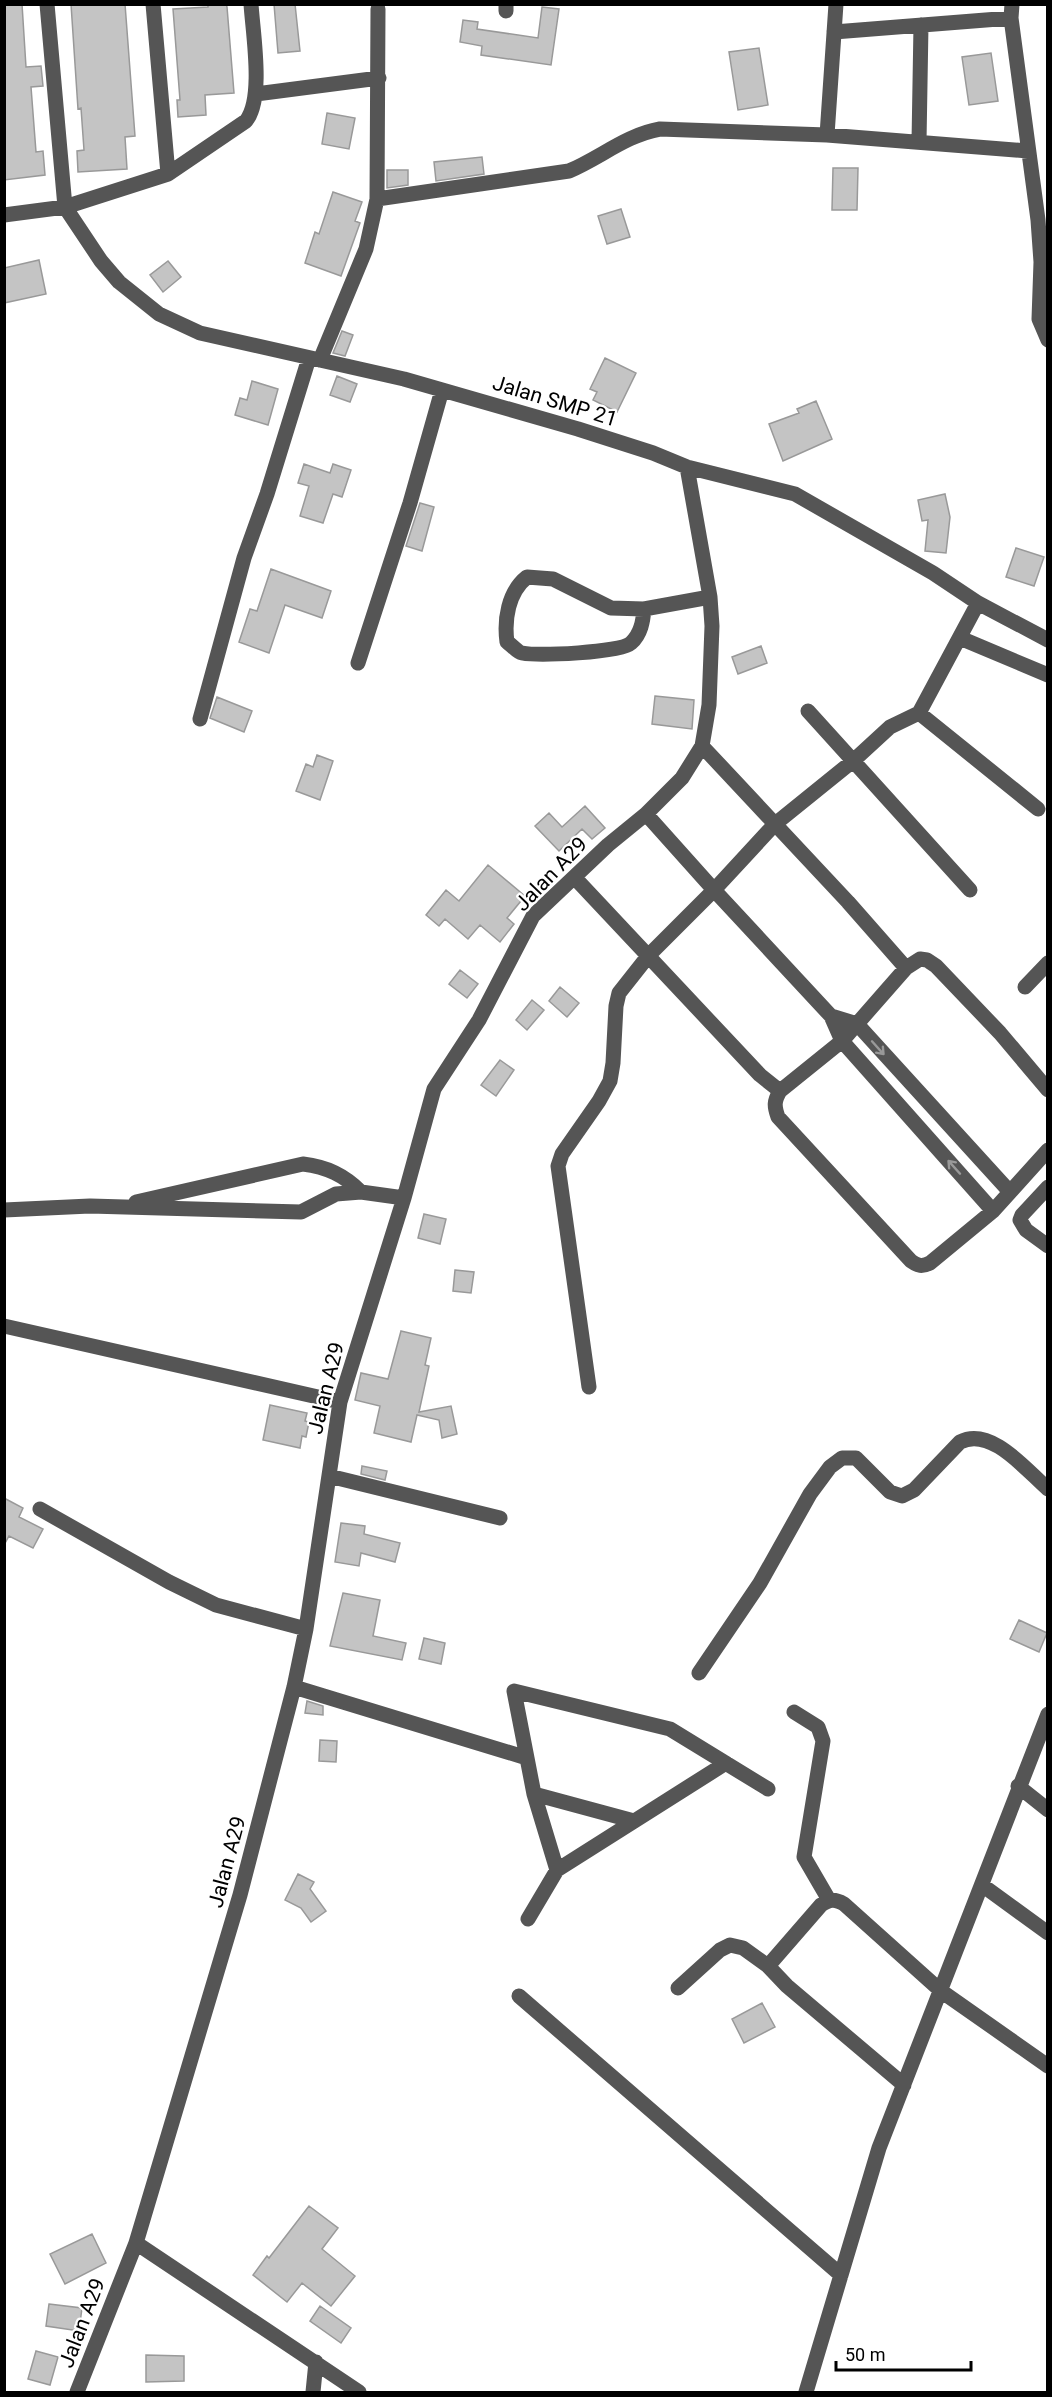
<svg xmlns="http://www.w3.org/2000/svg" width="1052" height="2397" viewBox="0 0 1052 2397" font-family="Roboto,sans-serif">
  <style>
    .building { fill: #c4c4c4; stroke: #999; stroke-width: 1.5 }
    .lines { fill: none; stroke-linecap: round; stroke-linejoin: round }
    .minor { stroke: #555; stroke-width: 15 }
    .oneway { stroke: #999 }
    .labels { text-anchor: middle; stroke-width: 4.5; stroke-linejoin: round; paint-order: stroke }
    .street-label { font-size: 21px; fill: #000; stroke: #fff }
  </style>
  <rect width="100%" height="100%" fill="#fff"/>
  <path class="building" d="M 4,4 L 22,4 L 26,67 L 41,66 L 43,86 L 31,87 L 36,152 L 43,151 L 45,175 L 4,180 Z
    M 71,4 L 125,4 L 135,136 L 125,137 L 127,169 L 78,172 L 77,151 L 84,150 L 81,108 L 78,109 Z
    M 208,4 L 226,4 L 227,7 L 234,93 L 205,95 L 206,115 L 178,117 L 177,100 L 180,100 L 173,9 L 208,7 Z
    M 274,4 L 295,4 L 300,51 L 278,53 Z
    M 542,7 L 559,9 L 551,65 L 481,55 L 482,46 L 460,42 L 463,20 L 478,22 L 477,29 L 538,38 Z
    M 759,48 L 768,105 L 738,110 L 729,52 Z
    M 991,53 L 998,101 L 969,105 L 962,57 Z
    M 327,113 L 355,118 L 349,149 L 322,144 Z
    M 482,157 L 484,174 L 436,181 L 434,162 Z
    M 833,168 L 858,168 L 857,210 L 832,210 Z
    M 387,170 L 408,170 L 408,185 L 387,188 Z
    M 333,192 L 362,202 L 355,221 L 360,223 L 341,276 L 305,263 L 315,232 L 319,234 Z
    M 621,209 L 630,237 L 607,244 L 598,216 Z
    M 39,260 L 46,294 L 4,303 L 4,268 Z
    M 168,261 L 181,277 L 163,292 L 150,275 Z
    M 342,331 L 353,335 L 345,356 L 333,353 Z
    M 605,358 L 636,373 L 617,412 L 593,400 L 597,392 L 590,389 Z
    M 337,376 L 357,384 L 350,402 L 330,395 Z
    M 252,381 L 278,389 L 268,425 L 235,415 L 240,398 L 247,400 Z
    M 816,401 L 832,439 L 783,461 L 769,424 L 799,413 L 797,409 Z
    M 304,464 L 330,473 L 333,464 L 351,470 L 342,497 L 333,494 L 323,523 L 300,516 L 309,486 L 298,483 Z
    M 945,494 L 950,517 L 946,553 L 925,551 L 928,520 L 922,521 L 918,500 Z
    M 420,503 L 434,507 L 422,551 L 406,546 Z
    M 1016,548 L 1044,557 L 1034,586 L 1006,577 Z
    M 271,569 L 331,591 L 322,618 L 285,605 L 269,653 L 239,642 L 250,609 L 257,611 Z
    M 761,646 L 767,663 L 738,674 L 732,657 Z
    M 655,696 L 694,700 L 692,729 L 652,724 Z
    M 217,697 L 252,711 L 244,732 L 210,718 Z
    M 317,755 L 333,761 L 320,800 L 296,791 L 306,764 L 313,767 Z
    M 585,806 L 605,828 L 592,839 L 582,829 L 559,851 L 535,826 L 549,813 L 562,827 Z
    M 488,865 L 525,896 L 507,918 L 514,924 L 500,942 L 480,925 L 468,939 L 445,919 L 439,926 L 426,915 L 446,890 L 459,901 Z
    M 460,970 L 478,984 L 467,998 L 449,984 Z
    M 560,987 L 579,1003 L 567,1017 L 549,1001 Z
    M 532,1000 L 544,1010 L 527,1030 L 516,1020 Z
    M 500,1060 L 514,1070 L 496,1096 L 481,1085 Z
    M 424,1214 L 446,1219 L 440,1244 L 418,1238 Z
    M 455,1270 L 474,1272 L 471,1293 L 453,1291 Z
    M 401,1331 L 431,1338 L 425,1365 L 429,1366 L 419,1412 L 451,1406 L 457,1434 L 442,1438 L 439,1420 L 417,1415 L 411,1442 L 374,1433 L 380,1406 L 355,1400 L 361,1373 L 388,1379 Z
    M 270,1405 L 307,1413 L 305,1421 L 309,1422 L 306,1437 L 302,1436 L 300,1448 L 263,1440 Z
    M 362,1466 L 387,1471 L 385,1480 L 361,1474 Z
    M 4,1498 L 23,1508 L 19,1517 L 43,1529 L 33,1548 L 9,1536 L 4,1545 Z
    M 341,1523 L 365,1526 L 364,1534 L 400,1543 L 395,1562 L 361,1553 L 359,1566 L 335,1562 Z
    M 343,1593 L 380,1600 L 373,1636 L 406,1643 L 402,1660 L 330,1646 Z
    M 1019,1620 L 1047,1633 L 1039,1652 L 1010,1639 Z
    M 424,1638 L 445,1643 L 441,1664 L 419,1659 Z
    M 307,1701 L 323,1706 L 323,1715 L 305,1713 Z
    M 320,1740 L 337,1741 L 336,1762 L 319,1761 Z
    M 298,1874 L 314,1882 L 310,1889 L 326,1911 L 311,1922 L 301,1908 L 285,1900 Z
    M 762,2003 L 775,2027 L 744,2043 L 732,2019 Z
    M 309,2206 L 338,2228 L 322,2249 L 355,2276 L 331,2306 L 302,2283 L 287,2302 L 253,2275 L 267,2256 L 269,2258 Z
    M 92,2234 L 106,2263 L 65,2284 L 50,2254 Z
    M 49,2304 L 82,2308 L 79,2331 L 46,2326 Z
    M 320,2306 L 351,2328 L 341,2343 L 310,2321 Z
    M 36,2351 L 58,2357 L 50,2385 L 28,2379 Z
    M 146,2355 L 184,2356 L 184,2381 L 146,2382 Z"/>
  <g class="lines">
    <path class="minor" d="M 47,4 L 65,207 L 101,261 L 119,282 L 159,314 L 200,333 L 404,379 L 578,429 L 653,453 L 687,467 L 795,494 L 933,573 L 978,603 L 1048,640
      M 153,4 L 168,174
      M 506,4 L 506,11
      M 1012,4 L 1011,18 L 1038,220 L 1041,262 L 1048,261
      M 834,32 L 1011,18
      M 256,94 L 379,78
      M 827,135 L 836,4
      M 919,142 L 921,25
      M 377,199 L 569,171 C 600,158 626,135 660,129 L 827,135 L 1028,151
      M 4,215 L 65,207 L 168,174 L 246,121 C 264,98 253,35 251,4
      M 1041,262 L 1039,319 L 1048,340
      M 320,360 L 366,249 L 377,199 L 378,9
      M 644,609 C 643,621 641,634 631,643 C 620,653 538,656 522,653 C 517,652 512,645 507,642 C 504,620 508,592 527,577 L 553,579 L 611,608 L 644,609 L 710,597
      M 960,638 L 1048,675
      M 358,663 L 410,503 L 442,390
      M 808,711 L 970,890
      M 919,713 L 1038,809
      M 200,719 L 244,558 L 267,494 L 309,358
      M 702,746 L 848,902 L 906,968 L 920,959 L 927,960 L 936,966 L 1000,1033 L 1048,1090
      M 646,814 L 714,890 L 831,1016 L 842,1041 L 993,1211
      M 575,878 L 760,1075 L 780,1091 C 774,1101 774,1106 778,1117 L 911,1261 C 918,1266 922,1267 930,1263 L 993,1211 L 1048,1150
      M 1025,987 L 1048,963
      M 831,1016 L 857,1024 L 1010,1192
      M 780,1091 L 842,1041 L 906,968
      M 1048,1187 L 1022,1215 L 1020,1220 L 1026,1230 L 1048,1246
      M 136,1202 L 303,1164 C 327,1167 344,1175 361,1192
      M 4,1210 L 90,1206 L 301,1212 L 336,1194 L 361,1192 L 404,1198
      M 4,1326 L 340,1402
      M 589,1387 L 558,1166 L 562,1154 L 599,1101 L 610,1081 L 613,1063 L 616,1006 L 619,993 L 649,955 L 714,890 L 775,824 L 853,761 L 890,727 L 919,713 L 978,603
      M 329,1476 L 500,1518
      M 40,1509 L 169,1582 L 216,1605 L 306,1629
      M 699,1673 L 760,1583 L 810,1494 L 830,1467 L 842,1458 L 856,1458 L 890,1492 L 902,1496 L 914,1490 L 960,1442 C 991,1426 1026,1470 1048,1489
      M 294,1687 L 527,1758
      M 794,1712 L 818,1727 L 823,1741 L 804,1857 L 829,1900
      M 1018,1786 L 1048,1810
      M 534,1794 L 634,1821
      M 557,1870 L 726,1763
      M 982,1885 L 1048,1933
      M 528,1919 L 557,1870 L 534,1794 L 514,1691 L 670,1729 L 768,1789
      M 678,1988 L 720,1950 L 730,1945 L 743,1948 L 768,1966
      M 519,1996 L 841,2275
      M 904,2085 L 787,1986 L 768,1966 L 821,1905 C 830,1899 835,1899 844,1904 L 941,1991 L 1048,2066
      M 136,2243 L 359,2392
      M 77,2392 L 136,2243 L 240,1895 L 294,1687 L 306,1629 L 340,1402 L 404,1198 L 434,1089 L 479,1020 L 533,916 L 608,845 L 646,814 L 682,778 L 702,746 L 709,705 L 712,626 L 710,597 L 687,467
      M 313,2392 L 316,2362
      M 806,2392 L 879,2148 L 1048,1714"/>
  </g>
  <defs><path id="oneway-shaft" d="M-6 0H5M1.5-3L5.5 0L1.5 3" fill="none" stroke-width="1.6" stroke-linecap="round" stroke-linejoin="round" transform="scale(1.5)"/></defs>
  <g class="oneway">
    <use href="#oneway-shaft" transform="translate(878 1048) rotate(48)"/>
    <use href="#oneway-shaft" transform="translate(954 1167) rotate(-132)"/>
  </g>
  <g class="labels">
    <g class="street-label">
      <text transform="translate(555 401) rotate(17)" y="7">Jalan SMP 21</text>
      <text transform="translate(551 874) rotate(-46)" y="7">Jalan A29</text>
      <text transform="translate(326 1388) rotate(-76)" y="7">Jalan A29</text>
      <text transform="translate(227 1862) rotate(-75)" y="7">Jalan A29</text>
      <text transform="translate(82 2323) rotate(-69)" y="7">Jalan A29</text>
    </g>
  </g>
  <rect width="1052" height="2397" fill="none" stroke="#000000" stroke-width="12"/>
  <path d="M836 2361v9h135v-9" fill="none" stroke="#000000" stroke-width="3"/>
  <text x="845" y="2361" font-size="18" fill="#000000" stroke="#ffffff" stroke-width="4.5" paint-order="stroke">50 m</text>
</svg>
